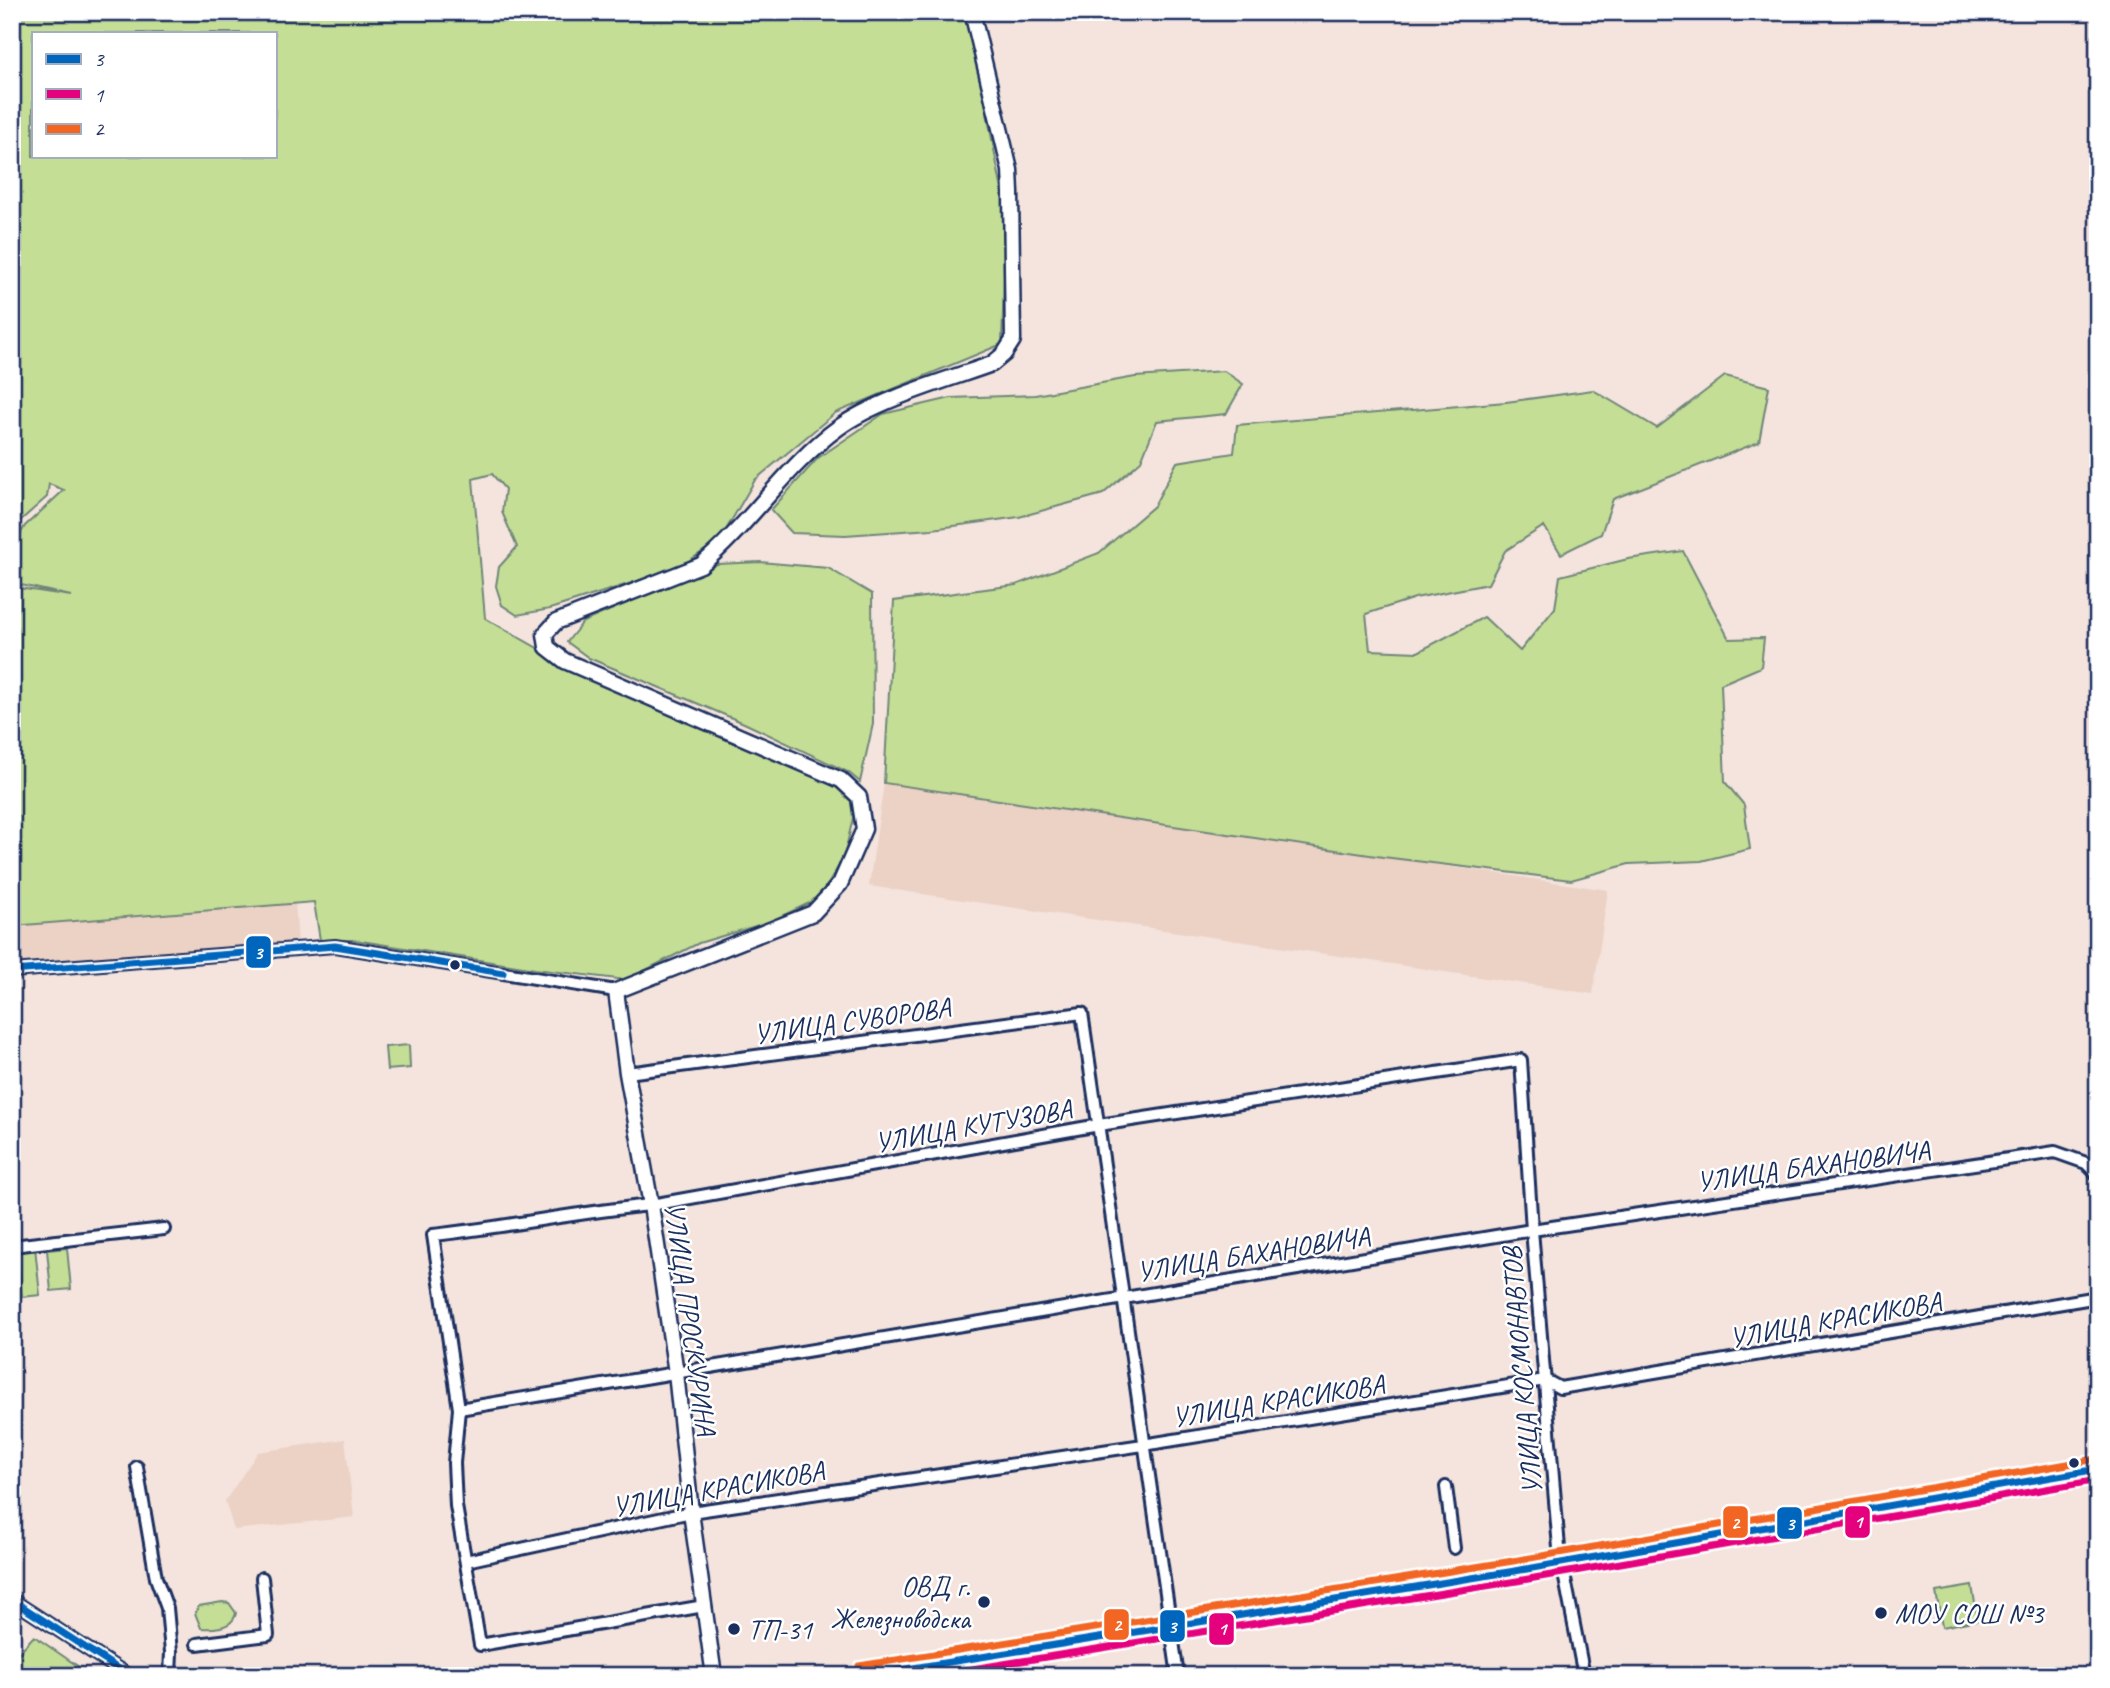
<svg xmlns="http://www.w3.org/2000/svg" width="2110" height="1688" viewBox="0 0 2110 1688" font-family="Caveat,sans-serif">
  <style>
    .built { fill: #ecd1c5 }
    .green { fill: #c4de95; stroke: #70867a; stroke-width: 2; fill-rule: evenodd }
    .lines { fill: none; stroke-linecap: round; stroke-linejoin: round }
    .minor-casing { stroke: #1b2f5e; stroke-width: 16 }
    .tertiary-casing { stroke: #1b2f5e; stroke-width: 19 }
    .minor { stroke: #fff; stroke-width: 10 }
    .tertiary { stroke: #fff; stroke-width: 14 }
    .bus-1-casing { stroke: #fff; stroke-width: 12 }
    .bus-2-casing { stroke: #fff; stroke-width: 12 }
    .bus-3-casing { stroke: #fff; stroke-width: 12 }
    .bus-1 { stroke: #0065bd; stroke-width: 7 }
    .bus-2 { stroke: #e5007d; stroke-width: 7 }
    .bus-3 { stroke: #f26522; stroke-width: 7 }
    .bus-dot { fill: #1b2f5e; stroke: #fff; stroke-width: 2.5 }
    .labels { text-anchor: middle; stroke-width: 5; stroke-linejoin: round; paint-order: stroke }
    .street-label { font-size: 28px; fill: #1b2f5e; stroke: #fff }
    .poi-label { font-size: 28px; fill: #1b2f5e; stroke: #fff; text-anchor: start }
    .line-badge { stroke: #fff; stroke-width: 2.5 }
    .badge-label { font-size: 19px; text-anchor: middle; font-weight: bold; fill: #fff }
  </style>
  <rect width="100%" height="100%" fill="#f4e4dd"/>
  <filter id="ink" filterUnits="userSpaceOnUse"><feTurbulence type="fractalNoise" baseFrequency=".0143" numOctaves="2"/><feDisplacementMap in="SourceGraphic" scale="14" xChannelSelector="R" yChannelSelector="G"/><feConvolveMatrix kernelMatrix="1 2 1 2 8 2 1 2 1" color-interpolation-filters="sRGB"/></filter>
  <g filter="url(#ink)">
    <path class="built" d="M 884,783 L 1608,890 L 1593,994 L 869,886 Z
      M 294,888 L 298,945 L 12,966 L 12,908 Z
      M 345,1439 L 354,1517 L 234,1530 L 225,1501 L 258,1452 Z"/>
    <path class="green" d="M 12,12 L 964,12 L 979,72 L 1006,211 L 1002,344 L 835,413 L 755,480 L 720,540 L 678,568 L 550,609 L 517,615 L 502,605 L 496,586 L 499,567 L 517,547 L 502,512 L 505,489 L 492,474 L 473,479 L 485,618 L 585,675 L 743,742 L 850,794 L 853,818 L 844,857 L 820,898 L 769,922 L 699,943 L 626,980 L 535,969 L 355,940 L 320,940 L 314,902 L 12,926 L 12,587 L 71,596 L 12,583 L 12,548 L 25,526 L 64,490 L 49,484 L 47,497 L 21,520 L 12,517 ZM 33,33 L 275,33 L 275,156 L 33,156 Z
      M 1224,371 L 1243,384 L 1226,414 L 1157,421 L 1141,461 L 1103,494 L 1019,517 L 932,529 L 845,535 L 792,533 L 771,510 L 818,458 L 883,414 L 951,398 L 1035,395 L 1135,377 Z
      M 1725,376 L 1769,387 L 1759,442 L 1613,499 L 1601,534 L 1561,554 L 1544,526 L 1505,551 L 1488,584 L 1415,598 L 1366,614 L 1370,650 L 1418,652 L 1484,617 L 1520,651 L 1555,608 L 1560,576 L 1628,559 L 1683,551 L 1729,639 L 1764,638 L 1761,667 L 1721,684 L 1725,782 L 1744,805 L 1750,849 L 1701,861 L 1629,864 L 1571,880 L 1383,857 L 884,783 L 894,601 L 1016,585 L 1099,553 L 1154,506 L 1177,462 L 1234,453 L 1237,425 L 1506,402 L 1593,390 L 1657,428 Z
      M 760,562 L 828,568 L 872,594 L 873,724 L 860,782 L 848,772 L 744,723 L 589,658 L 567,642 L 583,622 L 717,564 Z
      M 409,1045 L 410,1068 L 387,1070 L 385,1047 Z
      M 35,1247 L 40,1295 L 22,1297 L 17,1249 Z
      M 67,1248 L 71,1289 L 51,1291 L 47,1250 Z
      M 1972,1586 L 1978,1620 L 1942,1627 L 1936,1592 Z
      M 222,1602 L 229,1603 L 236,1613 C 233,1628 214,1629 201,1628 L 195,1613 L 199,1606 Z
      M 34,1636 L 79,1667 L 73,1676 L 12,1676 L 12,1660 Z"/>
    <g class="lines">
      <defs>
        <path id="minor" d="M 12,971 L 335,946 L 616,991
          M 627,1073 L 1082,1013 L 1178,1676
          M 12,1246 L 164,1229
          M 459,1409 L 1532,1230 L 2055,1152 L 2086,1163 L 2098,1175
          M 137,1467 L 156,1578 L 167,1608 L 171,1652 L 170,1676
          M 1446,1487 L 1454,1548
          M 466,1561 L 691,1512 L 1143,1445 L 1545,1380 L 1560,1388 L 2098,1297
          M 12,1600 L 129,1676
          M 704,1606 L 480,1645 L 456,1506 L 454,1463 L 459,1409 L 433,1235 C 506,1227 578,1212 651,1205 L 1099,1125 L 1521,1060 L 1532,1230 L 1559,1548 L 1584,1676
          M 197,1644 L 268,1635 L 262,1578
          M 861,1676 L 1515,1571 L 2098,1469"/>
        <path id="tertiary" d="M 714,1676 L 691,1512 L 676,1373 L 651,1205 L 627,1073 L 616,991 L 813,913 L 840,884 L 864,829 L 859,797 L 841,780 L 565,661 L 547,647 L 545,634 L 556,622 L 701,565 C 750,524 787,465 838,428 C 876,400 947,380 992,364 L 1004,354 L 1013,340 L 1011,193 L 1010,170 L 972,12"/>
      </defs>
      <use href="#minor" class="minor-casing"/>
      <use href="#tertiary" class="tertiary-casing"/>
      <use href="#minor" class="minor"/>
      <use href="#tertiary" class="tertiary"/>
      <defs>
        <path id="bus-1" d="M 12,971 L 335,946 L 503,973
          M 12,1600 L 129,1676
          M 863,1676 L 1515,1571 L 2098,1469"/>
        <path id="bus-2" d="M 929,1676 L 1517,1581 L 2098,1480"/>
        <path id="bus-3" d="M 859,1666 L 1513,1561 L 2096,1459"/>
      </defs>
      <use href="#bus-1" class="bus-1-casing"/>
      <use href="#bus-2" class="bus-2-casing"/>
      <use href="#bus-3" class="bus-3-casing"/>
      <use href="#bus-1" class="bus-1"/>
      <use href="#bus-2" class="bus-2"/>
      <use href="#bus-3" class="bus-3"/>
    </g>
  </g>
  <g class="bus-dot">
    <circle cx="455" cy="965" r="6"/>
    <circle cx="2074" cy="1463" r="6"/>
    <circle cx="984" cy="1602" r="7"/>
    <circle cx="1881" cy="1613" r="7"/>
    <circle cx="734" cy="1629" r="7"/>
  </g>
  <g class="labels">
    <g class="street-label">
      <text transform="translate(852 1020) rotate(-8)" y="10">УЛИЦА СУВОРОВА</text>
      <text transform="translate(973 1125) rotate(-10)" y="10">УЛИЦА КУТУЗОВА</text>
      <text transform="translate(1813 1165) rotate(-8)" y="10">УЛИЦА БАХАНОВИЧА</text>
      <text transform="translate(1253 1253) rotate(-9)" y="10">УЛИЦА БАХАНОВИЧА</text>
      <text transform="translate(691 1319) rotate(82)" y="10">УЛИЦА ПРОСКУРИНА</text>
      <text transform="translate(1835 1319) rotate(-10)" y="10">УЛИЦА КРАСИКОВА</text>
      <text transform="translate(1521 1371) rotate(-95)" y="10">УЛИЦА КОСМОНАВТОВ</text>
      <text transform="translate(1278 1400) rotate(-9)" y="10">УЛИЦА КРАСИКОВА</text>
      <text transform="translate(718 1488) rotate(-10)" y="10">УЛИЦА КРАСИКОВА</text>
    </g>
    <g class="poi-label">
      <text x="970" y="1596" text-anchor="end">ОВД г.<tspan x="970" dy="32">Железноводска</tspan></text>
      <text x="1895" y="1623">МОУ СОШ №3</text>
      <text x="748" y="1639">ТП-31</text>
    </g>
  </g>
  <g class="line-badge">
    <rect x="245" y="935" width="27" height="34" rx="7" fill="#0065bd"/>
    <rect x="1844" y="1505" width="27" height="34" rx="7" fill="#e5007d"/>
    <rect x="1722" y="1505" width="27" height="34" rx="7" fill="#f26522"/>
    <rect x="1776" y="1506" width="27" height="34" rx="7" fill="#0065bd"/>
    <rect x="1103" y="1608" width="27" height="33" rx="7" fill="#f26522"/>
    <rect x="1159" y="1609" width="27" height="34" rx="7" fill="#0065bd"/>
    <rect x="1208" y="1612" width="27" height="34" rx="7" fill="#e5007d"/>
  </g>
  <g class="badge-label">
    <text x="258" y="959">3</text>
    <text x="1858" y="1528">1</text>
    <text x="1735" y="1529">2</text>
    <text x="1790" y="1530">3</text>
    <text x="1117" y="1631">2</text>
    <text x="1172" y="1633">3</text>
    <text x="1222" y="1635">1</text>
  </g>
  <rect width="2110" height="1688" fill="none" stroke="#fff" stroke-width="42"/>
  <rect x="21" y="21" width="2068" height="1646" fill="none" stroke="#1b2f5e" stroke-width="2.5" filter="url(#ink)"/>
  <rect x="32" y="32" width="245" height="126" fill="#ffffff" stroke="#a4acbf" stroke-width="2"/>
  <rect x="46" y="54" width="35" height="10" fill="#0065bd" stroke="#a4acbf" stroke-width="2"/>
  <text x="94" y="66" font-size="21" fill="#1b2f5e">3</text>
  <rect x="46" y="89" width="35" height="10" fill="#e5007d" stroke="#a4acbf" stroke-width="2"/>
  <text x="94" y="102" font-size="21" fill="#1b2f5e">1</text>
  <rect x="46" y="124" width="35" height="10" fill="#f26522" stroke="#a4acbf" stroke-width="2"/>
  <text x="94" y="136" font-size="21" fill="#1b2f5e">2</text>
</svg>
